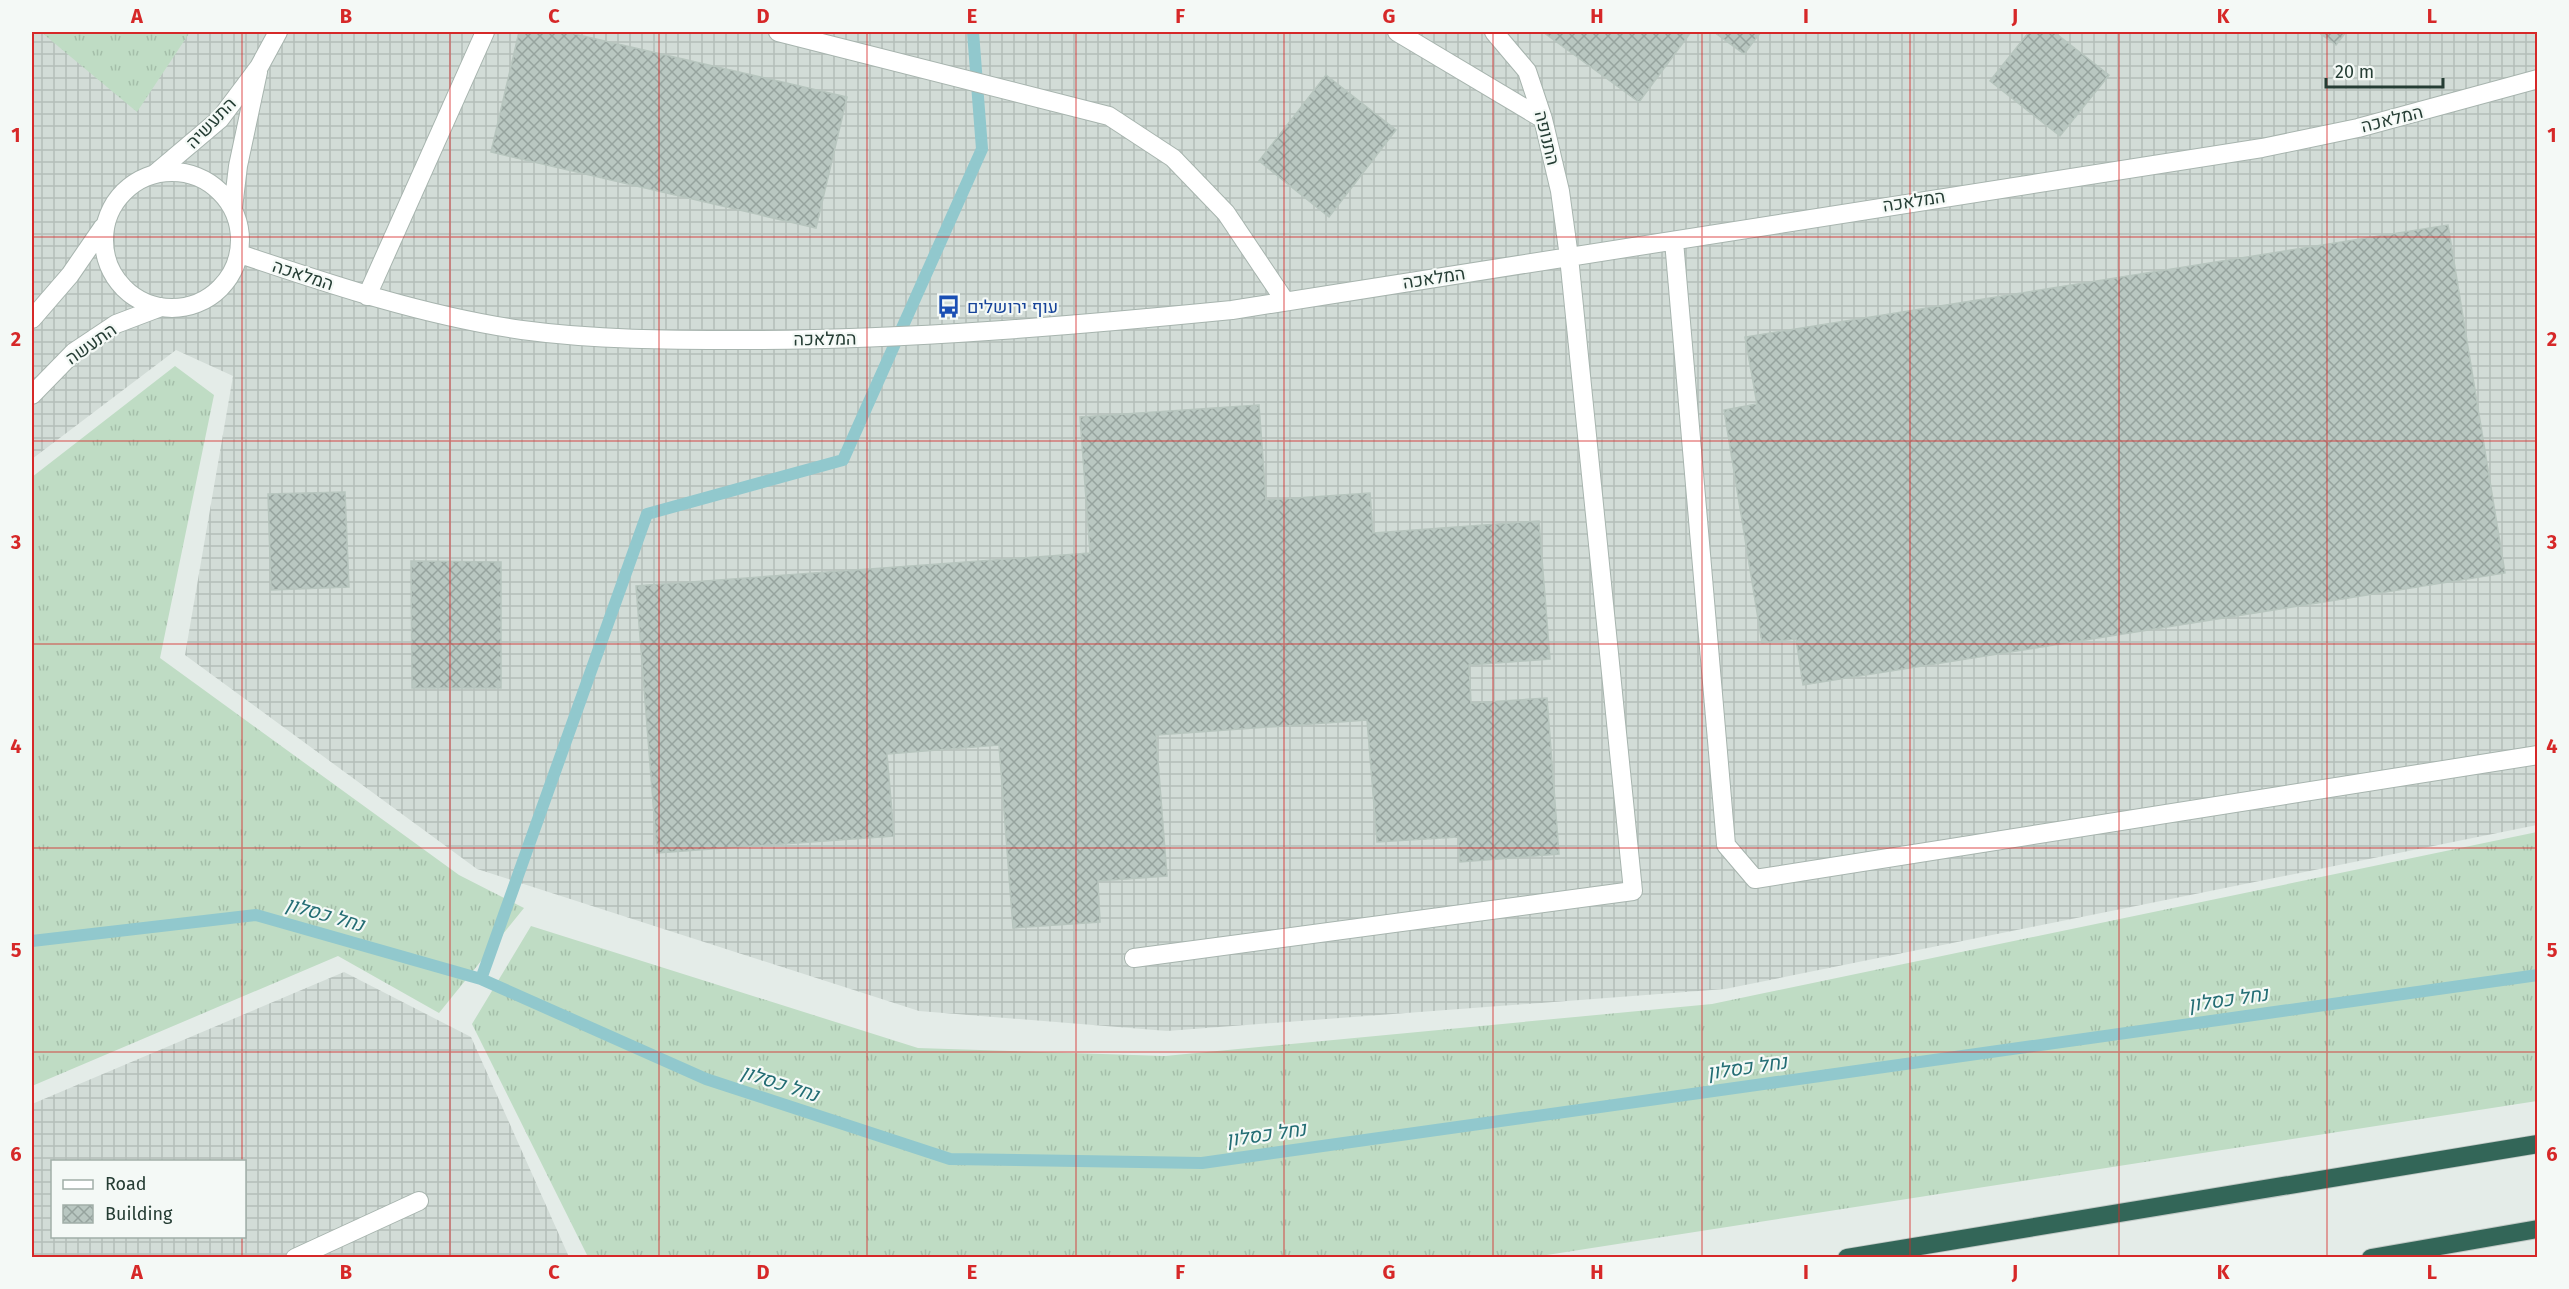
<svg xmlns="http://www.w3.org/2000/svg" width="2569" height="1289" viewBox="0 0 2569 1289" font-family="'Fira Sans',Heebo,sans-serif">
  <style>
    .industrial { fill: url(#industrial-grid); fill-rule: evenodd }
    .grass { fill: url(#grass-tufts) }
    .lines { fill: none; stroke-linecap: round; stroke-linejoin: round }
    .stream { stroke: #91c8cd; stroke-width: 12 }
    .building { fill: url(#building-cross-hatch); stroke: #b7c5be; stroke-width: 1.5 }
    .minor-casing { stroke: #a7b4ae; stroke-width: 20 }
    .highway-casing { stroke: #c2c9c6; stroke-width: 20 }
    .minor { stroke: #fff; stroke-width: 18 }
    .highway { stroke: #336658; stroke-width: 18 }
    .grid { fill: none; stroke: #d62828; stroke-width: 1.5; stroke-opacity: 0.55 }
    .labels { text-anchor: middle; stroke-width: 4.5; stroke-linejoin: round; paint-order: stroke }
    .street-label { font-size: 18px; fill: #253d34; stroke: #f4f9f6 }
    .transit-label { font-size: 18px; fill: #164399; stroke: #f4f9f6; text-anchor: start }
    .water-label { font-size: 20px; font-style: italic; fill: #236d74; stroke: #f4f9f6 }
    .neatline { fill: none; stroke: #d62828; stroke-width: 2 }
    .grid-label { font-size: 20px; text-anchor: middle; font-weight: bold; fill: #d62828 }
  </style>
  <defs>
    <pattern id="industrial-grid" width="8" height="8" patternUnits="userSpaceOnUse" patternTransform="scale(1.5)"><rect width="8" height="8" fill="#d2dcd7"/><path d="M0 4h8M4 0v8" fill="none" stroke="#b4beb9"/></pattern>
    <pattern id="grass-tufts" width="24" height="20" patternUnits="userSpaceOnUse" patternTransform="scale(1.5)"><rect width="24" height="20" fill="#bfdcc4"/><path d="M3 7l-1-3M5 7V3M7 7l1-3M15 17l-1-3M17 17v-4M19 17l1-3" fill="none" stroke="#a4bea9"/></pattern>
    <pattern id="building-cross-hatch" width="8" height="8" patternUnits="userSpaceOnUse" patternTransform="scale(1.5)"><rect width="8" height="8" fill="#b9c7c1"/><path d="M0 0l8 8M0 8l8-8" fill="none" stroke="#96a39e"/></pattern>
  </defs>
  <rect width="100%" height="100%" fill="#e4ece8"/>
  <path class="industrial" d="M 32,32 L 2537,32 L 2537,825 L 1725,989 L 1167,1031 L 919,1011 L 477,869 L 185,655 L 233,376 L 176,350 L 32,459 Z
    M 344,972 L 471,1037 L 569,1257 L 32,1258 L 32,1104 ZM 52,1162 L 244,1162 L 244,1236 L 52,1236 Z"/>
  <path class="grass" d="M 41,32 L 190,32 L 137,112 Z
    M 175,366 L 214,395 L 160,658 L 459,875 L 524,908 L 439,1013 L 338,956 L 32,1086 L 32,477 Z
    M 2537,832 L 2537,1101 L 1534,1257 L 588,1257 L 472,1024 L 531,926 L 918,1048 L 1165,1056 L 1712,1004 Z"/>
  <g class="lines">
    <path class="stream" d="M 32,941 L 256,915 L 481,979 L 706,1079 L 950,1159 L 1202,1163 L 2538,975
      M 481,979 L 647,514 L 843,460 L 982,149 L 973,32"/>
  </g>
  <path class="building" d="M 519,32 L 566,32 L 847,97 L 816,228 L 491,152 Z
    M 1543,32 L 1691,32 L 1639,102 Z
    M 1714,32 L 1761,32 L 1744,54 Z
    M 2029,32 L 2054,32 L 2109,75 L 2060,136 L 1990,81 Z
    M 2318,32 L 2346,32 L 2336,45 Z
    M 1326,75 L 1396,130 L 1329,217 L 1259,161 Z
    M 2448,225 L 2505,573 L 1803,685 L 1796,639 L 1762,643 L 1724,410 L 1757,404 L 1745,337 Z
    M 1259,405 L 1266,500 L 1370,493 L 1373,533 L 1539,521 L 1550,659 L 1469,665 L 1471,703 L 1547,698 L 1559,854 L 1460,862 L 1458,837 L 1377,842 L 1367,720 L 1156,735 L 1167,876 L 1098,881 L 1100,922 L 1013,928 L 999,745 L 887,754 L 894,836 L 657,853 L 636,586 L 1090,553 L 1080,417 Z
    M 345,492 L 349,587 L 271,590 L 268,494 Z
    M 411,561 L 501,562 L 501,688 L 412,688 Z"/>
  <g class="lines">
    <defs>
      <path id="minor" d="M 778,32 L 1109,116 L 1173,158 L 1226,213 L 1285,301
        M 1397,32 L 1543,119
        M104 240a68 68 0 1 1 136 0a68 68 0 1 1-136 0Z
        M 156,173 L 220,119 L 259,67 L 278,32
        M 233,208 L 238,166 L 258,72
        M 1674,241 L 1726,845 L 1755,879 L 2538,755
        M 240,254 C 332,285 425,316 522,330 C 596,340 669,340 744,340 C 907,340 1069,326 1232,310 L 2262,148 L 2358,128 L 2538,79
        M 367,296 L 485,32
        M 32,319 L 70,275 L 103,227
        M 32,395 L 74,352 L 116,324 L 161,307
        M 1134,958 L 1633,891 L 1569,257 L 1560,191 L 1543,119 L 1527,71 L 1494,32
        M 295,1258 L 419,1201"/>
      <path id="highway" d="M 1847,1258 L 2538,1144
        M 2371,1258 L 2538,1229"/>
    </defs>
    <use href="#minor" class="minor-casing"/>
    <use href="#highway" class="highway-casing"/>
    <use href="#minor" class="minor"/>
    <use href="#highway" class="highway"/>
  </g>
  <path class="grid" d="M 242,32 L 242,1162M 450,32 L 450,1258M 659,32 L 659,1258M 867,32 L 867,1258M 1076,32 L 1076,1258M 1284,32 L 1284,1258M 1493,32 L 1493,1258M 1702,32 L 1702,1258M 1910,32 L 1910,1258M 2119,32 L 2119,1258M 2327,32 L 2327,1258M 32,237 L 2538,237M 32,441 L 2538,441M 32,644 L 2538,644M 32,848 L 2538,848M 32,1052 L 2538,1052M 242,1236 L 242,1258"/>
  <defs>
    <symbol id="bus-bare" viewBox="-9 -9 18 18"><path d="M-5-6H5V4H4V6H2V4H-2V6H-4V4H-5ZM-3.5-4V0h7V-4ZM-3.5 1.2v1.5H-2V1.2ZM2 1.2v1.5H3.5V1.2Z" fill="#1a4fb4" stroke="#f4f9f6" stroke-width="2.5" paint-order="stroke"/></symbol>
  </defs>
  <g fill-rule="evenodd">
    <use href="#bus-bare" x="932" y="290" width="33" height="33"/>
  </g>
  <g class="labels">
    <g class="street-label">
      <text transform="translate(2392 119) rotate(-14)" y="6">המלאכה</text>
      <text transform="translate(211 123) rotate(-46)" y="6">התעשיה</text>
      <text transform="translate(1547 138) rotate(76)" y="6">התנופה</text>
      <text transform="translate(1914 201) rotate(-9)" y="6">המלאכה</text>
      <text transform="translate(303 275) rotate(18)" y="6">המלאכה</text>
      <text transform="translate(1434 278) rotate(-9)" y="6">המלאכה</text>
      <text transform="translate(825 339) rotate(-1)" y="6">המלאכה</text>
      <text transform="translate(91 344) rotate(-35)" y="6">התעשה</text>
    </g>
    <g class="transit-label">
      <text x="967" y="313">עוף ירושלים</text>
    </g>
    <g class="water-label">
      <text transform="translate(325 914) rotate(16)" y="7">נחל כסלון</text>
      <text transform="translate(2228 999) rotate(-8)" y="7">נחל כסלון</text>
      <text transform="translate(1747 1067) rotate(-8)" y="7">נחל כסלון</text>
      <text transform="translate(780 1083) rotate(18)" y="7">נחל כסלון</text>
      <text transform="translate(1266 1134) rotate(-8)" y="7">נחל כסלון</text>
    </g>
  </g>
  <rect width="2569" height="1289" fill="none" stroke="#f4f9f6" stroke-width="66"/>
  <rect x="51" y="1160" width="195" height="78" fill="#f4f9f6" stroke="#a1aea8" stroke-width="1.5"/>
  <rect x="63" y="1180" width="30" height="9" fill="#ffffff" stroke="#a1aea8" stroke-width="1.5"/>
  <text x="105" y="1190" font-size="18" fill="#253d34">Road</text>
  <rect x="63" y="1205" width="30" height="18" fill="url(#building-cross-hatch)" stroke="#a1aea8" stroke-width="1.5"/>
  <text x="105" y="1220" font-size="18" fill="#253d34">Building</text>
  <path d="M2326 78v9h117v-9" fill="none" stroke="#253d34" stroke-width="3"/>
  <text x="2335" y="78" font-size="18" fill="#253d34" stroke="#f4f9f6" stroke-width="4.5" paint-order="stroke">20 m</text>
  <rect x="33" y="33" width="2503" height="1223" class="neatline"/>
  <g class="grid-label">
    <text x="137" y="23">A</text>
    <text x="346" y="23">B</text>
    <text x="554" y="23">C</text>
    <text x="763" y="23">D</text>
    <text x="972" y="23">E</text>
    <text x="1180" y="23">F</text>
    <text x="1389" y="23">G</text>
    <text x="1597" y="23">H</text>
    <text x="1806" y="23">I</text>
    <text x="2015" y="23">J</text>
    <text x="2223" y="23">K</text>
    <text x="2432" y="23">L</text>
    <text x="16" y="142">1</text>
    <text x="2552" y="142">1</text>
    <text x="16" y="346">2</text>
    <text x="2552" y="346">2</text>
    <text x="16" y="549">3</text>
    <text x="2552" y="549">3</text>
    <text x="16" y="753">4</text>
    <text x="2552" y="753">4</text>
    <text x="16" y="957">5</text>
    <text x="2552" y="957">5</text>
    <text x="16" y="1161">6</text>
    <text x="2552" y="1161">6</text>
    <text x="137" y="1279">A</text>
    <text x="346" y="1279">B</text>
    <text x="554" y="1279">C</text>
    <text x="763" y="1279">D</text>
    <text x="972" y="1279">E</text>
    <text x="1180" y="1279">F</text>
    <text x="1389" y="1279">G</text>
    <text x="1597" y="1279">H</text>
    <text x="1806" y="1279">I</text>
    <text x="2015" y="1279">J</text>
    <text x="2223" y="1279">K</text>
    <text x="2432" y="1279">L</text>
  </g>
</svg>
